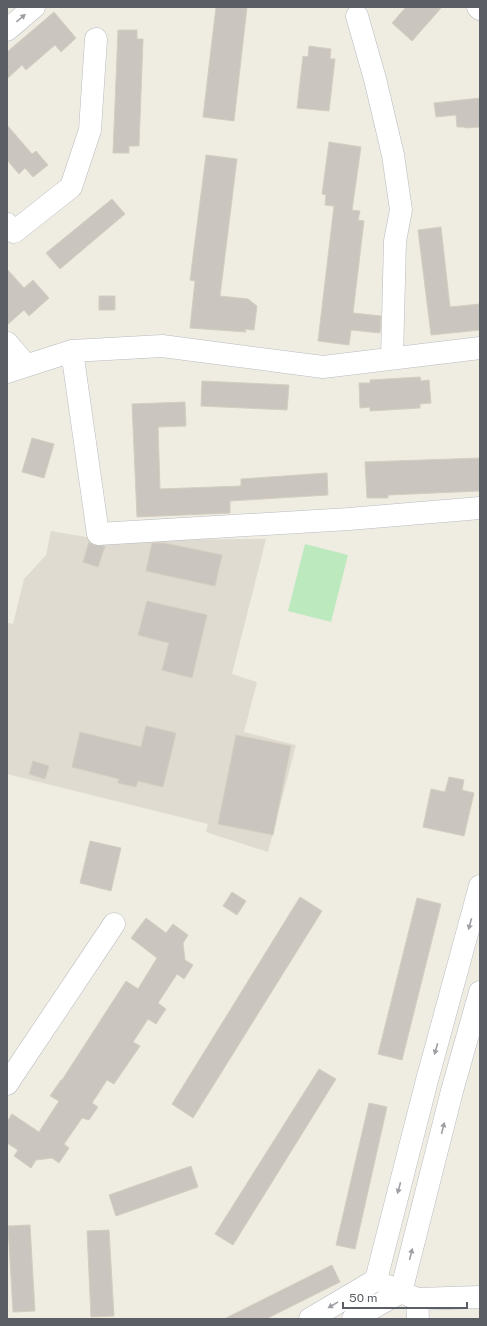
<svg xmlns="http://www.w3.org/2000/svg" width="487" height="1326" viewBox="0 0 487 1326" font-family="'Public Sans',sans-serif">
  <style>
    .education { fill: #dfdbd1 }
    .green { fill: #bce9bd }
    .building { fill: #cac6bf; stroke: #d4cec0 }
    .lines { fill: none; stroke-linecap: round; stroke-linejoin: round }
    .minor-casing { stroke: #b8bbc0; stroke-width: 23 }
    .minor { stroke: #fff; stroke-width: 22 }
    .oneway { fill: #9d9fa3 }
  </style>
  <rect width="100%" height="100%" fill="#efece2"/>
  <path class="education" d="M 51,531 L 104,540 L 266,539 L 232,674 L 257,682 L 244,732 L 296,745 L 268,852 L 206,832 L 208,824 L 7,774 L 7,626 L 8,623 L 13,624 L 24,579 L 46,555 Z"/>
  <path class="green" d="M 305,544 L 348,555 L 331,622 L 288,611 Z"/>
  <path class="building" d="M 216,7 L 247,7 L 234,121 L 203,117 Z
    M 406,7 L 442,7 L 412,41 L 392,23 Z
    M 54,12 L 76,38 L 61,52 L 55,45 L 26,70 L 22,65 L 7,79 L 7,52 Z
    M 118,30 L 137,30 L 137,39 L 143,39 L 139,146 L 129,146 L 129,153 L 113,153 Z
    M 309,46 L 331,49 L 330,59 L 335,59 L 329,111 L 297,108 L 303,56 L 308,57 Z
    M 480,98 L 480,127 L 465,128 L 464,127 L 457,127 L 456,115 L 436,117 L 434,103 Z
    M 7,125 L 32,154 L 36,151 L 48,165 L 33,177 L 25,168 L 19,174 L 7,160 Z
    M 329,142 L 361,147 L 352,210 L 360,211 L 358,220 L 364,221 L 353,313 L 381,316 L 380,333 L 351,330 L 349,345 L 318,341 L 334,206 L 325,205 L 326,195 L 322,194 Z
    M 206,155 L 237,159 L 220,296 L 248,299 L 257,306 L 254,330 L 245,329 L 246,332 L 190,328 L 195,281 L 190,280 Z
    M 112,199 L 125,214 L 60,269 L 46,253 Z
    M 441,227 L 450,307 L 480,304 L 480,330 L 431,335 L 418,230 Z
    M 7,269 L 24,288 L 33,280 L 49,298 L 29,316 L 24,310 L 7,325 Z
    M 99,296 L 115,296 L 115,310 L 99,310 Z
    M 420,377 L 421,381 L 429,380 L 431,403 L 420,404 L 420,408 L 370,411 L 370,407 L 360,408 L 359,383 L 370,383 L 370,380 Z
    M 202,381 L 289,385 L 287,410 L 201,406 Z
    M 185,402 L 186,426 L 158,427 L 160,489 L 241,486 L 241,479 L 327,473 L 328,495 L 230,501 L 230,513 L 137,517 L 132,404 Z
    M 32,438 L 54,444 L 44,478 L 22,472 Z
    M 480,458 L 480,491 L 388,495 L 388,498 L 367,498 L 365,462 Z
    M 89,542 L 93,545 L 105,546 L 98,567 L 83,562 Z
    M 152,543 L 164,543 L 222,555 L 215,586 L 146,571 Z
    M 147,601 L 207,615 L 192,678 L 162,670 L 169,643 L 138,635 Z
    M 146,726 L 176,733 L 163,787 L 138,781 L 136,787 L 118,783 L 119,779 L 72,767 L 80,732 L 141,747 Z
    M 236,735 L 291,746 L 273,835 L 218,824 Z
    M 33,761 L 49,766 L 45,779 L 29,774 Z
    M 449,777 L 464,780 L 462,790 L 474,793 L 464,836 L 423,827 L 431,789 L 445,792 Z
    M 90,841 L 121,848 L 111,891 L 80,883 Z
    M 232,892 L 246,901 L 237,915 L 223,906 Z
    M 300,897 L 322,911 L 193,1118 L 172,1104 Z
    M 417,898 L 441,904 L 402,1060 L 378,1054 Z
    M 146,918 L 166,933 L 173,924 L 188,935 L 183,943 L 185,960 L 193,965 L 184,979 L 177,974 L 158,1003 L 166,1009 L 156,1024 L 148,1019 L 133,1042 L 140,1046 L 114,1084 L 107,1080 L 92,1103 L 98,1107 L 89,1120 L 82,1118 L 64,1144 L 69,1148 L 59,1163 L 52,1158 L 36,1160 L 31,1168 L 14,1156 L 18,1150 L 7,1143 L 7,1122 L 12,1114 L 39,1132 L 59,1101 L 50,1096 L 61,1080 L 62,1080 L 126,981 L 138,989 L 157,958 L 131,938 Z
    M 319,1069 L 336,1079 L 233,1245 L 215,1234 Z
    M 369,1103 L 387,1107 L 355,1249 L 336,1245 Z
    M 191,1166 L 198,1187 L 116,1216 L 109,1195 Z
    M 30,1225 L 35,1311 L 13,1312 L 8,1226 Z
    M 109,1230 L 114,1316 L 91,1317 L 87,1231 Z
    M 332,1265 L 340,1282 L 266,1319 L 224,1319 Z"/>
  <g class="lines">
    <defs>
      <path id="minor" d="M 478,7 L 480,9
        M 357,16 L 375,79 L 393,155 L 401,210 L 395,241 L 392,358
        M 7,30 L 34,7
        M 7,224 L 14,232 L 71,187 L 90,130 L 96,39
        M 7,343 L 26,365
        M 72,351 L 98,534 L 349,519 L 480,508
        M 7,372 L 72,351 L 162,346 L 323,367 L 480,348
        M 7,1084 L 114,924
        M 388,1286 L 417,1299 L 480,1297
        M 417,1299 L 418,1319
        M 310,1319 L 376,1280 L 426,1084 L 480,886
        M 353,1319 L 401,1292 L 452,1091 L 480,992"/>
    </defs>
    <use href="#minor" class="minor-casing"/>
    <use href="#minor" class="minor"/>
  </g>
  <defs><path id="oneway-solid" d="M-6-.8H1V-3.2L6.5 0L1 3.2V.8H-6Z"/></defs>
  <g class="oneway">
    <use href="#oneway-solid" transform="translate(21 18) rotate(-40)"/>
    <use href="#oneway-solid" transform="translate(470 924) rotate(105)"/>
    <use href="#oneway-solid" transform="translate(436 1049) rotate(106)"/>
    <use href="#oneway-solid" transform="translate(443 1128) rotate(-76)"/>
    <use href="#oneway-solid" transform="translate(399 1188) rotate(105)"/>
    <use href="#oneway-solid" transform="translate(411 1254) rotate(-76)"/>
    <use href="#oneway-solid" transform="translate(333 1305) rotate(149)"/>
  </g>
  <rect width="487" height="1326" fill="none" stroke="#5b5f65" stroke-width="16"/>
  <path d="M343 1302v6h124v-6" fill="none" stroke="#5b5f65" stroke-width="2"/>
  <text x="349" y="1302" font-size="12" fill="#5b5f65" stroke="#ffffff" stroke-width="3" paint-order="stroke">50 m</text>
</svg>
